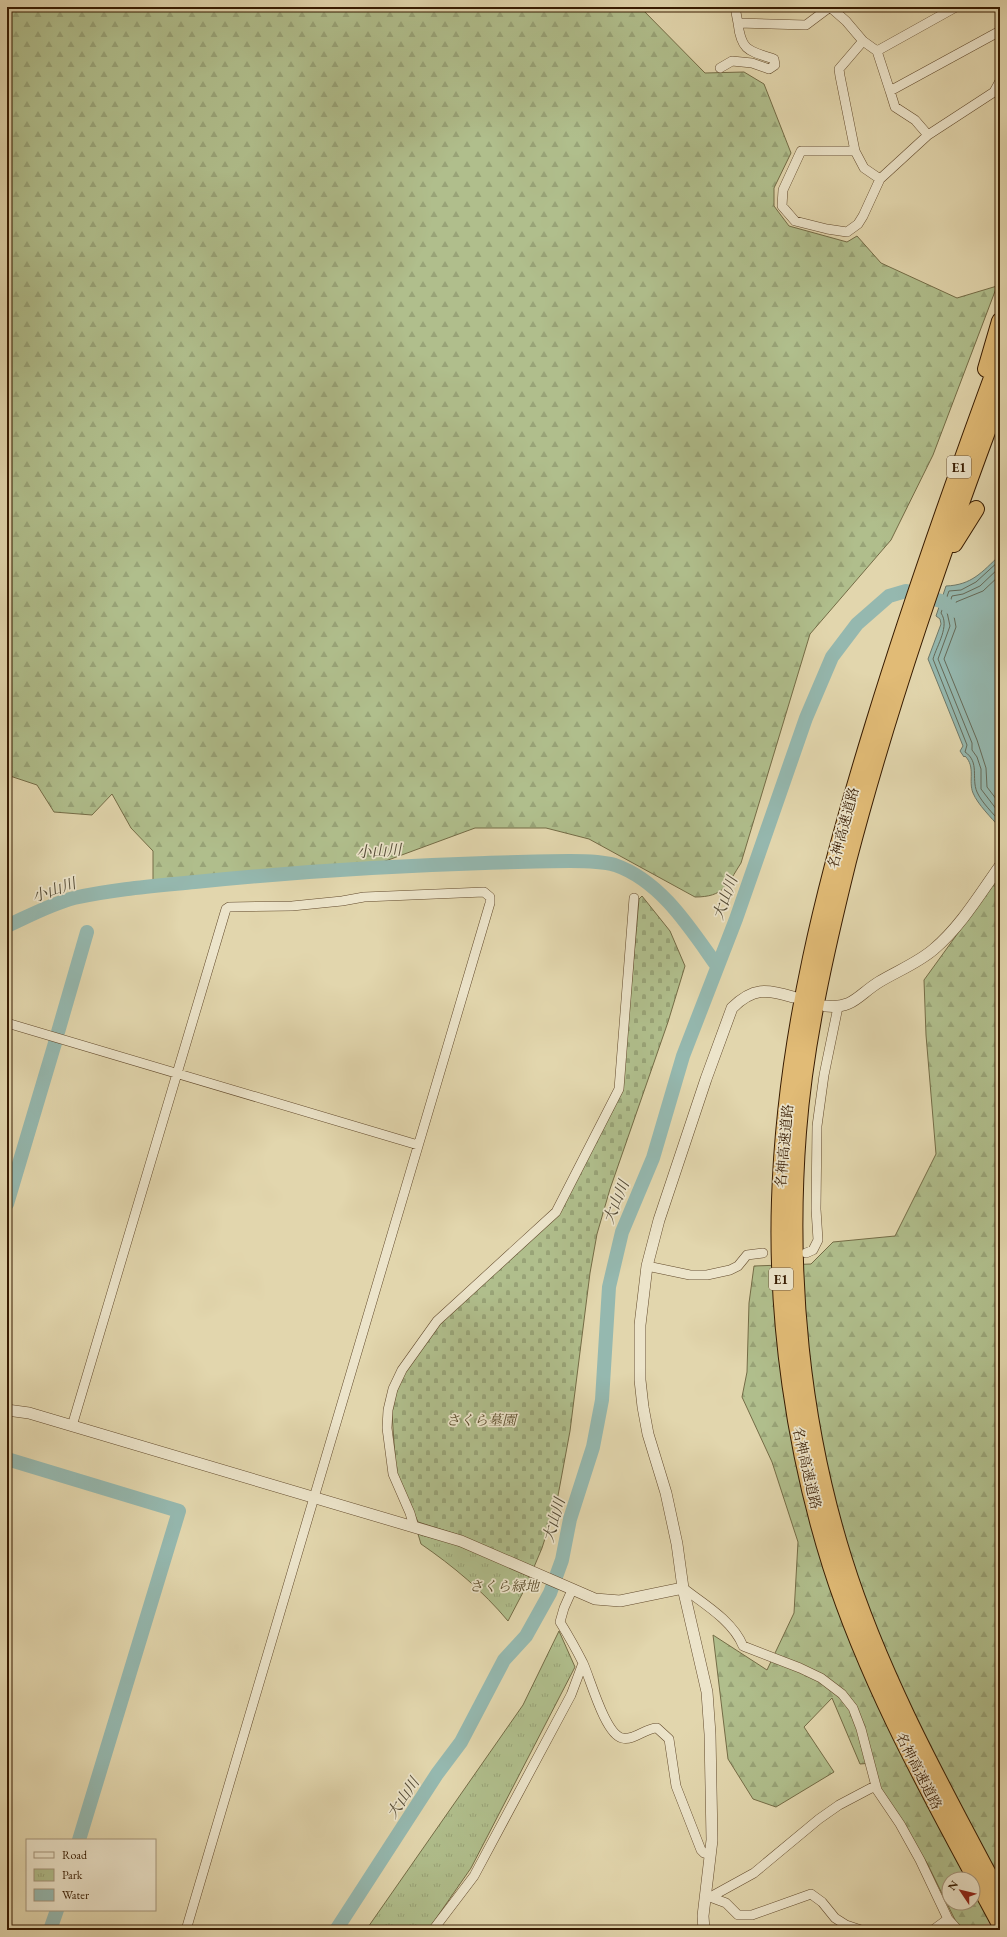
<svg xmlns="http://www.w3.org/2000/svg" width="1007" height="1937" viewBox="0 0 1007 1937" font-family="'EB Garamond','Noto Serif JP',serif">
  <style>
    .forest { fill: url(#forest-firs); stroke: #746c46; fill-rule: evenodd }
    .cemetery { fill: url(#cemetery-stones); stroke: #746c46 }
    .park { fill: url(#park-tufts); stroke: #746c46 }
    .water { fill: #95b8af; stroke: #6f7969 }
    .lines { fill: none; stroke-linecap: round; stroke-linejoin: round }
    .shore { stroke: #666a58; stroke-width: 1 }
    .river { stroke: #95b8af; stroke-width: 14 }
    .minor-tunnel { stroke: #c0b18b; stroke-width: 9; stroke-dasharray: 9 4.5; stroke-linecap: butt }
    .minor-casing { stroke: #624a2c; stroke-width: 10 }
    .tertiary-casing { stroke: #624a2c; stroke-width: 12 }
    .motorway-casing { stroke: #371b01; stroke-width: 18 }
    .minor { stroke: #ece4ca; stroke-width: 9 }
    .tertiary { stroke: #ece4ca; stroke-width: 11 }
    .motorway { stroke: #e1bb76; stroke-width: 16 }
    .labels { text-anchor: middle; stroke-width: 3.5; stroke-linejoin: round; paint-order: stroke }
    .shield { fill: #ece4ca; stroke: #6d573d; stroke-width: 1 }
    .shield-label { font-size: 13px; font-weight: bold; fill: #371b01 }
    .street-label { font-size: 14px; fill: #371b01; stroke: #ece4ca }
    .park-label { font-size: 14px; font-style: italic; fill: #5b4c2b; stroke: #ece4ca }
    .water-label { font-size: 15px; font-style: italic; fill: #534a35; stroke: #ece4ca }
  </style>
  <defs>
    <pattern id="forest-firs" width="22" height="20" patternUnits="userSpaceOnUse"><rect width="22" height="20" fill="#b0be8c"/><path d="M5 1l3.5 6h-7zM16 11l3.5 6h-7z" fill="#98a377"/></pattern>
    <pattern id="cemetery-stones" width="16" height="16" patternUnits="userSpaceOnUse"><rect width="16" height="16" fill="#b0be8c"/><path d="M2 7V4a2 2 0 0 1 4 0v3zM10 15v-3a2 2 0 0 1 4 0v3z" fill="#98a377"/></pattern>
    <pattern id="park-tufts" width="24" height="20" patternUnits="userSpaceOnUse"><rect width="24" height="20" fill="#b0be8c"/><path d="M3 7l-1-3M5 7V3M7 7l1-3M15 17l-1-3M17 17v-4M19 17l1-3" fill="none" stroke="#98a377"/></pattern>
  </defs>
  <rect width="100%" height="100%" fill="#e2d6ad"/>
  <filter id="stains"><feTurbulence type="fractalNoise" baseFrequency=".005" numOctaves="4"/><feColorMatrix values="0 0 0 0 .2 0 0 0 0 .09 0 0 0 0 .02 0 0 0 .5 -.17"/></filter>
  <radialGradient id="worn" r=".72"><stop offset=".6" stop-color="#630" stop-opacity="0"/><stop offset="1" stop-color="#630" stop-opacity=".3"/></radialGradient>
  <path class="forest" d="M 7,7 L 640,7 L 705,73 L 744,72 L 764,84 L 791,153 L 774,188 L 774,206 L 789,226 L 847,242 L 857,236 L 881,263 L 957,298 L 997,286 L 933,455 L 891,540 L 810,634 L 741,863 C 727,885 724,897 695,897 L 589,839 L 546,828 L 475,828 L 380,863 L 153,881 L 153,851 L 131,828 L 112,794 L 92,815 L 54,812 L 37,785 L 7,775 Z
    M 1000,875 L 1000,1930 L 960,1930 L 927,1863 L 879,1787 L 873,1763 L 860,1764 L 832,1698 L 804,1727 L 834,1772 L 776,1807 L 753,1799 L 728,1759 L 713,1635 L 767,1670 L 794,1613 L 798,1542 L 772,1462 L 742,1397 L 747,1372 L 749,1303 L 754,1266 L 811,1264 L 833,1242 L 895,1236 L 936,1154 L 926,1035 L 924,980 ZM 949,1879 L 973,1879 L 973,1903 L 949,1903 Z"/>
  <path class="cemetery" d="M 642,896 L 670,931 L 685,966 L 668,1022 L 610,1189 L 597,1234 L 590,1273 L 570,1431 L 557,1501 L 542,1548 L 534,1567 L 459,1535 L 418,1522 L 396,1472 L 392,1413 L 396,1393 L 404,1374 L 439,1325 L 560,1213 L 622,1089 L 639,899 Z"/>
  <path class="park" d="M 418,1534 L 459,1545 L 527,1574 L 530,1579 L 508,1621 C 483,1591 453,1566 421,1544 Z
    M 559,1631 L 575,1667 L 471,1868 L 428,1930 L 366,1930 L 523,1705 Z"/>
  <path class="water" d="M 1000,555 L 1000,828 C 991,817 978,805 973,793 C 968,781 976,767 965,756 L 964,757 L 960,751 L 963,746 L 928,659 L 941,624 L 940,619 L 936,616 L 946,586 C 972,585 982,572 1000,555 Z"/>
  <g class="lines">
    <path class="shore" d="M 1000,560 L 976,582 L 961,590 L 949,591 L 941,613 C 950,626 937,645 933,659 L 967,745 L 965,752 C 980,762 971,778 977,792 C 982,803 993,813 1000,822
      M 1000,567 L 980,586 L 963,594 L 952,596 L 947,612 L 950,626 L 938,659 L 972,743 L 972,750 L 977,757 L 981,769 L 981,789 L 1000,814
      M 1000,575 L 983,591 L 956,602 L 953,611 L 956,627 L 944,659 L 977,740 L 986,768 L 987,787 L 1000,804"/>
    <path class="river" d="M 7,926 C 29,916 51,904 74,898 C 114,889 155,886 195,882 C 292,872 389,866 485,863 C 514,862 541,861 570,861 C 584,861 601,861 615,865 C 661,881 690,928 717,966
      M 58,1032 L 87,932
      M 7,1204 L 55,1043
      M 7,1459 L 179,1511 L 79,1840
      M 50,1930 L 57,1910
      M 336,1930 L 437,1774 L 461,1742 L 504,1660 L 526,1636 L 550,1593 L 562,1560 L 570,1519 L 593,1447 L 602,1400 L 609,1287 L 622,1232 L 653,1158 L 683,1056 L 736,919 L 806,718 L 832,657 L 857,624 L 889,596 L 906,591 L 941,601 L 956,611"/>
    <path class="minor-tunnel" d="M 983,1930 L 1000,1922"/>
    <defs>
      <path id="minor" d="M 735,7 L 738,23 L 806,25 L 830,7
        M 830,7 L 846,21 L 863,41 L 877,51 L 890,91 L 1000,31
        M 863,41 L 839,69 L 840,76 L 855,151 L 864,168 L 880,179
        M 877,51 L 956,7
        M 720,68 L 732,61 L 752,63 L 769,69 L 775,65 L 774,59 C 749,51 741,51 738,23
        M 890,91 L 895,107 L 915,120 L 928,135
        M 855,151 L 801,151 L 783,190 L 782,206 L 795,221 L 827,229 L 847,232 L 858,224 L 863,216 L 880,179 L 928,135 L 994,92 L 1000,81
        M 7,1023 L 418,1145
        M 806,1253 L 813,1250 L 818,1240 L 816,1209 L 817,1126 L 824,1075 L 838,1007
        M 647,1266 L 690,1275 L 707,1275 L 730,1270 L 738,1266 L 747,1255 L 763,1253
        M 72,1426 L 226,909 L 229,907 L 292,906 L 342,901 L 364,897 L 484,892 L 490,897 L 490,903 L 186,1930
        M 414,1527 L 410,1513 L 393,1474 L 387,1428 L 388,1410 L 393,1389 L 402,1370 L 437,1321 L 556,1212 L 619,1089 L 634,898
        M 683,1588 C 704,1604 733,1621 743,1646 L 800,1668 L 821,1678 L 842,1694 L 853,1708 L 861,1729 L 877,1790 L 900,1824 L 920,1860 L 948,1919 L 958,1930
        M 572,1590 L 564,1608 L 560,1622 C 568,1635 576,1649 583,1663 C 590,1678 605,1734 622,1738 C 634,1741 645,1728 657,1728 L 669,1739 L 676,1786 L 701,1850 L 704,1853 L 710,1854
        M 710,1897 L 726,1903 L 738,1915 L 752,1915 L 811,1894 L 822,1902 L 835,1918 L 846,1925 L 861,1930
        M 705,1900 L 754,1873 L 819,1819 L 839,1805 L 875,1786
        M 433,1930 L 474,1876 L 571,1695 L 583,1663
        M 933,1930 L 948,1919"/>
      <path id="tertiary" d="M 826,1006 C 853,1009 858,995 879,982 C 897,971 918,963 934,949 C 961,926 980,894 1000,866
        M 7,1410 L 29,1413 L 461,1541 L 595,1599 L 620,1601 L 683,1588
        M 704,1930 L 703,1916 L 712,1840 L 710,1734 L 707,1692 L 683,1588 L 677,1544 L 666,1493 L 648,1434 L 643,1407 L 640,1380 L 640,1325 L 647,1266 L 659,1220 L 706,1079 L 732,1008 C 753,987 767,989 793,997"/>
      <path id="motorway" d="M 1000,356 C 955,478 912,599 874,723 C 826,878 785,1037 780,1200 C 776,1320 795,1452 831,1566 C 871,1692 938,1808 1000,1924
        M 986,369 L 1000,321
        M 1000,397 C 943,549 889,704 848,861 C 826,950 805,1041 798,1132 C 787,1275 801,1423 844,1560 C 881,1678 942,1787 1000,1896
        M 954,544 L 976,509"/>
    </defs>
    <use href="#minor" class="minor-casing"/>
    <use href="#tertiary" class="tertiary-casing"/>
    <use href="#motorway" class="motorway-casing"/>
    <use href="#minor" class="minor"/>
    <use href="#tertiary" class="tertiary"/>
    <use href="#motorway" class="motorway"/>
  </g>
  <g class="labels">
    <g class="shield">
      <rect x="947" y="456" width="24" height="22" rx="3"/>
      <rect x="769" y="1268" width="24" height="22" rx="3"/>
    </g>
    <g class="shield-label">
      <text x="959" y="472">E1</text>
      <text x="781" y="1284">E1</text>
    </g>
    <g class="street-label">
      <text transform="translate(843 828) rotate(-75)" y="5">名神高速道路</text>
      <text transform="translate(784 1146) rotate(-85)" y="5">名神高速道路</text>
      <text transform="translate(807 1468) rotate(77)" y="5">名神高速道路</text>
      <text transform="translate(919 1771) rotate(63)" y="5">名神高速道路</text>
    </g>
    <g class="park-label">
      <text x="481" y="1425">さくら墓園</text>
      <text x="504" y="1591">さくら緑地</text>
    </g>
    <g class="water-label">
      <text transform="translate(379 851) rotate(-3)" y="5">小山川</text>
      <text transform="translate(54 890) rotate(-19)" y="5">小山川</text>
      <text transform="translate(725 898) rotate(-70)" y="5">大山川</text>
      <text transform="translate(616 1202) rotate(-68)" y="5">大山川</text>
      <text transform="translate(554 1520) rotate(-74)" y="5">大山川</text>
      <text transform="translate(403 1798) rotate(-56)" y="5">大山川</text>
    </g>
  </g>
  <rect width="1007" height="1937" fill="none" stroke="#e2d6ad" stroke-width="24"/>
  <rect x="8" y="8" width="991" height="1921" fill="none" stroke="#371b01" stroke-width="2"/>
  <rect x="12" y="12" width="983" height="1913" fill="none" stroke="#371b01"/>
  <rect x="26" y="1839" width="130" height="72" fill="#ece4ca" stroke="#a4947a"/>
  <rect x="34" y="1852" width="20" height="6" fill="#ece4ca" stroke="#a4947a"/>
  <text x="62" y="1859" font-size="12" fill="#371b01">Road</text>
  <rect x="34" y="1869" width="20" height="12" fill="url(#park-tufts)" stroke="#a4947a"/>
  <text x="62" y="1879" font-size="12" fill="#371b01">Park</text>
  <rect x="34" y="1889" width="20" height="12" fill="#95b8af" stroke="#a4947a"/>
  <text x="62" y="1899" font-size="12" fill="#371b01">Water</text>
  <g transform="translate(961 1891) rotate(305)"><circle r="19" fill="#ece4ca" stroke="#a4947a"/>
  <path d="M0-3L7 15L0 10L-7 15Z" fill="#8f2418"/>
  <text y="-6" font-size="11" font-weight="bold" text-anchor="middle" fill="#371b01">N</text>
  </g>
  <rect width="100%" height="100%" filter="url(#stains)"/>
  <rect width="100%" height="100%" fill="url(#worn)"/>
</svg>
